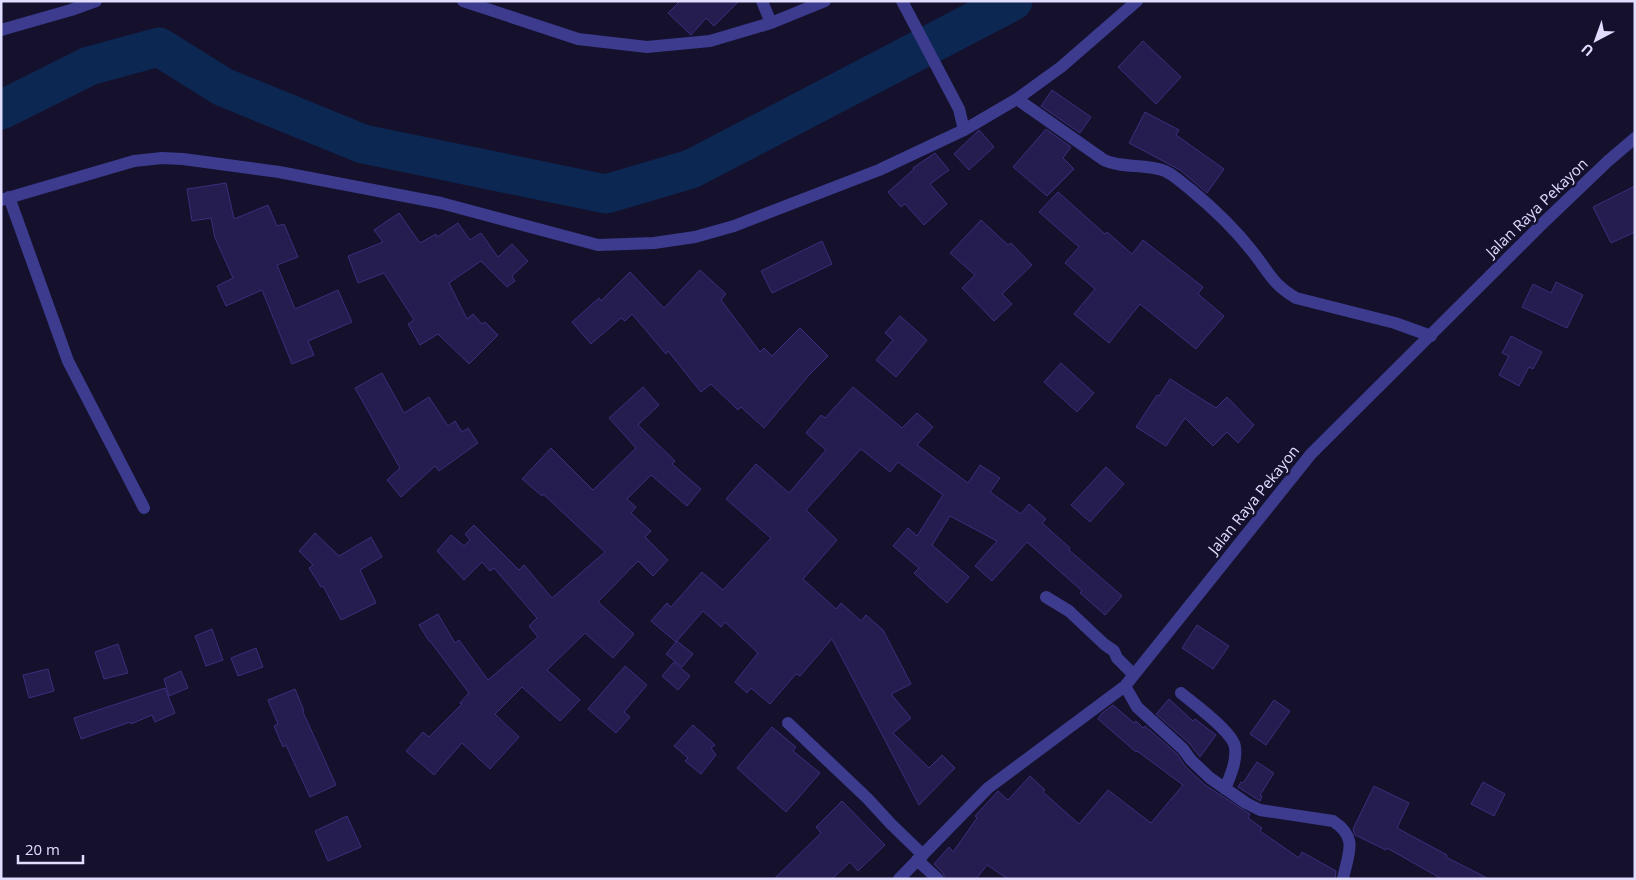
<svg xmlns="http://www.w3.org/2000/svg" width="1636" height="880" viewBox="0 0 1636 880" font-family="'Open Sans',sans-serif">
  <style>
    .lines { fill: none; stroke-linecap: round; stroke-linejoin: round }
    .river { stroke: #0c2752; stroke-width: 39 }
    .building { fill: #251c4f; stroke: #3b2e7c }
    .minor { stroke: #3c3b8e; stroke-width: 12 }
    .labels { text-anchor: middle; stroke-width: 5; stroke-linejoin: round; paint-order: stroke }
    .street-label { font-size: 15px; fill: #e0ddff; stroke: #15112d }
  </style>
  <rect width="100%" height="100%" fill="#15112d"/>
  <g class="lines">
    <path class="river" d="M 1,110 L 89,66 L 159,47 L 223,87 L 363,144 L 606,194 L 691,169 L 1013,1"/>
  </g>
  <path class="building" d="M 680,1 L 739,1 L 714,26 L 706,18 L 691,35 L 668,13 Z
    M 1143,41 L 1181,77 L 1156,104 L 1118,67 Z
    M 1052,90 L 1091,117 L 1080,133 L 1041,106 Z
    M 1145,112 L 1179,130 L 1176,135 L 1224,169 L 1207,193 L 1180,170 L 1129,143 Z
    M 1046,129 L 1071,147 L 1063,158 L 1074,169 L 1047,196 L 1013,167 Z
    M 979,130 L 994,147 L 969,170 L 954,154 Z
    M 935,153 L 949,170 L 930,184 L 947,204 L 924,225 L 905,204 L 901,207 L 888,192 L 914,169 L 913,168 Z
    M 226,183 L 234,219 L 268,205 L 277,226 L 284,224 L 298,257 L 277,265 L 295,309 L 338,290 L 352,322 L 308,341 L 314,355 L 292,364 L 262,290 L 226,306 L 217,286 L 233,278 L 215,238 L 211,218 L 192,221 L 187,189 Z
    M 1635,186 L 1635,232 L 1611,243 L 1593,207 Z
    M 1058,192 L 1105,234 L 1107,232 L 1132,254 L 1143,240 L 1203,287 L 1198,294 L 1224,316 L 1196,349 L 1140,304 L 1109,343 L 1074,314 L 1095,289 L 1065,263 L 1079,247 L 1039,212 Z
    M 399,213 L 420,243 L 436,234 L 437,237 L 458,223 L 470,240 L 481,233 L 498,257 L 512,244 L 528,261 L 512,276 L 515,281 L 507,287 L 481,261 L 449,283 L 467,319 L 473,314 L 482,324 L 485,322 L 498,335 L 469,364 L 438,334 L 420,345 L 408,324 L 414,320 L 384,273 L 358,283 L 348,256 L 383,242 L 374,230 Z
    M 981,220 L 1008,245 L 1011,243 L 1032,265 L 1002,294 L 1012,304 L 994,321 L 962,288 L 975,275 L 950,253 Z
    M 822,241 L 832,264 L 772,293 L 761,271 Z
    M 700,270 L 726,294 L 721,300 L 760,352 L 764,348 L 772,356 L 800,328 L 828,356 L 809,375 L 764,428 L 741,407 L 738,410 L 711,384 L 701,392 L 668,351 L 666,354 L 632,314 L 625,321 L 621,318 L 591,344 L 572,322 L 599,298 L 601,301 L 630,272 L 664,308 Z
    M 1556,282 L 1583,295 L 1567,328 L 1522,307 L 1533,284 L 1551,293 Z
    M 900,316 L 927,340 L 896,377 L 876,360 L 893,340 L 885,333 Z
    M 1511,336 L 1542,352 L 1533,369 L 1529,367 L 1519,386 L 1499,375 L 1509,356 L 1502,353 Z
    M 1061,363 L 1094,393 L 1077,412 L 1044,382 Z
    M 382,373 L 404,413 L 429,397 L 448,426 L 455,421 L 462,432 L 468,428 L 478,443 L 439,471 L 435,466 L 401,497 L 387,480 L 400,468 L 355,388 Z
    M 1170,379 L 1216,408 L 1227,397 L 1254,425 L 1238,443 L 1227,432 L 1213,446 L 1185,418 L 1166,446 L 1136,427 L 1157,395 L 1159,396 Z
    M 643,387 L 659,405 L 638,425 L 675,461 L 672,464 L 701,489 L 687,506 L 651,475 L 627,499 L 636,507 L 631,513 L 651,531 L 645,537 L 668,560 L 653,576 L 638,561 L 598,602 L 634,634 L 613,658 L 585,633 L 547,670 L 580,700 L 560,721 L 522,687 L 495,714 L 519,737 L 490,769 L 462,743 L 434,775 L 406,751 L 423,732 L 429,737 L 462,704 L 460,703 L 469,693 L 430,641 L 429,641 L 419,625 L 438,614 L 455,643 L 459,640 L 488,680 L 538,637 L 529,626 L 537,618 L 494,568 L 490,571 L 482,562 L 464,580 L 437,551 L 451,535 L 464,546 L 470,540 L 465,534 L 474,525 L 519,570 L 524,565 L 552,598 L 605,552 L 543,494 L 542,496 L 522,479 L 551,448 L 593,490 L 636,448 L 609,418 Z
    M 853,387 L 902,428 L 917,413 L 933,427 L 917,445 L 968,483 L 980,465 L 1000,478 L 990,492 L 1021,514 L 1029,504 L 1046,519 L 1042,523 L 1070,548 L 1069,550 L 1122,596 L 1105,615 L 1080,593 L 1082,591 L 1027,542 L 992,581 L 975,566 L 997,541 L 950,516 L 932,545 L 969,577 L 947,603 L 914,573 L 919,568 L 893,546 L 908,528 L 917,536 L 943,495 L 898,462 L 890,472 L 861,449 L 806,510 L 837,540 L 803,579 L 836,609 L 841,603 L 861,621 L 866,615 L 883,630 L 911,684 L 891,694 L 911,718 L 893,733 L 929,768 L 942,755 L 955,768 L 919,805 L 832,639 L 800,676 L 796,674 L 770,704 L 751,688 L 747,693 L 735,682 L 758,653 L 725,622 L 721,627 L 703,611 L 676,642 L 651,621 L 667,603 L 671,607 L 702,572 L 723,590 L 771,538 L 726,499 L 756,464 L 789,493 L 826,450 L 806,433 L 821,415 L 825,418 Z
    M 1106,467 L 1124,484 L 1090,522 L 1071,505 Z
    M 315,533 L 339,556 L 371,537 L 382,557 L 360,570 L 376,603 L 341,620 L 323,586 L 321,587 L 309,568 L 313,565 L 299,551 Z
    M 1197,625 L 1229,646 L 1213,669 L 1182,648 Z
    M 212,629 L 223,660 L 206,666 L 195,636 Z
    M 677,641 L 693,654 L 682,667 L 666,654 Z
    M 118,644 L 128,673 L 104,679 L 95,652 Z
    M 256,648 L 263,667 L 238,676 L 231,658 Z
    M 674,662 L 690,676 L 678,690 L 662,676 Z
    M 625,666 L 647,685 L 624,712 L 630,717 L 616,733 L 588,709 Z
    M 48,669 L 54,691 L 29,698 L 23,675 Z
    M 181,671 L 188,688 L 169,696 L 164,679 Z
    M 165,688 L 175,713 L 155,722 L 152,715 L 131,724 L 130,722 L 81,739 L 74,718 Z
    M 295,689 L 304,711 L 303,712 L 336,785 L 310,797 L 286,745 L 283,747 L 274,726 L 278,724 L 268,700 Z
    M 1169,699 L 1193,721 L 1195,719 L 1216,735 L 1200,757 L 1189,743 L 1156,714 Z
    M 1274,700 L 1290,711 L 1266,745 L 1250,734 Z
    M 1113,705 L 1134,723 L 1136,721 L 1143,728 L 1145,726 L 1177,754 L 1185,766 L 1205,785 L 1250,814 L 1248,818 L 1262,828 L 1260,831 L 1299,858 L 1302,852 L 1336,871 L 1335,879 L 1008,879 L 987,865 L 976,879 L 946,879 L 943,873 L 934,864 L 949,847 L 953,852 L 977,818 L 975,816 L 998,791 L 1008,800 L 1030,776 L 1045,790 L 1043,792 L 1079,824 L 1108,790 L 1151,823 L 1183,785 L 1137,751 L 1136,752 L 1098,719 L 1102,713 Z
    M 693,725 L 715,745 L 711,748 L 716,755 L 701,774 L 685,761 L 688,758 L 674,746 Z
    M 772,727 L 796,747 L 793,751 L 820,773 L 786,812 L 737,768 Z
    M 1257,762 L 1274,773 L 1260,795 L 1262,796 L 1260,801 L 1238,787 L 1241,782 L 1243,783 Z
    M 1483,782 L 1505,794 L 1494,816 L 1471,804 Z
    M 1374,786 L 1409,803 L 1397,828 L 1447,855 L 1446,857 L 1489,879 L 1442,879 L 1387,848 L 1386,850 L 1355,835 L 1353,829 Z
    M 842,801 L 885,845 L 858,871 L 850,862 L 832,879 L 774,879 L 821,833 L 816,827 Z
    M 347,816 L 361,847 L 328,861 L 315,831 Z"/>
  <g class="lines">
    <path class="minor" d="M 463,1 L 578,39 L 647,47 L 710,41 L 771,23 L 825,1
      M 762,1 L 771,23
      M 902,1 L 959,109 L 964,130
      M 1,30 L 71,10 L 96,1
      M 1017,99 L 1104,160 C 1123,169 1145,163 1165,171 C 1174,175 1182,183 1190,189 C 1213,208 1234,228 1252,251 C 1269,272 1272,284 1296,298 L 1395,323 L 1431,336
      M 9,197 L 68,361 L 144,508
      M 1,200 L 134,161 L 162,158 L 183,159 L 279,172 L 441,203 L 598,245 L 654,243 L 695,237 L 734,226 L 879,170 L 964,130 L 1017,99 L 1061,67 L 1137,1
      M 1046,597 L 1069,611 L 1104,644 L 1114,651 L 1117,658 L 1134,675
      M 1125,686 L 1137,707 L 1183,749 L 1191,760 L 1210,778 L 1246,803 L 1260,810 L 1333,821 C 1359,838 1348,853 1343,879
      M 1181,693 C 1194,704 1233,732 1235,747 C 1237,762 1230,776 1225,789
      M 788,723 L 867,798 L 891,824 L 923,855
      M 917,860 L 938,879
      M 899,879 L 988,788 L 1125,686 L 1311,454 L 1541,225 L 1608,161 L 1635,138"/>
  </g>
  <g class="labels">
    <g class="street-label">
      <text transform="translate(1537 208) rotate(-44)" y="5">Jalan Raya Pekayon</text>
      <text transform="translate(1254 500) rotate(-51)" y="5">Jalan Raya Pekayon</text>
    </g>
  </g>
  <rect width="1636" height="880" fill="none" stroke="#e0ddff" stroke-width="5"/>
  <g transform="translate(1596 40) rotate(221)" stroke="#15112d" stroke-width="4" paint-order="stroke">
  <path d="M0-4L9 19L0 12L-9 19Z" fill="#e0ddff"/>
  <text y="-8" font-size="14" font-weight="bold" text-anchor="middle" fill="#e0ddff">U</text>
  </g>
  <path d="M18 855v8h65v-8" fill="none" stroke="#e0ddff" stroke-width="2.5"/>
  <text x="25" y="855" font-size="15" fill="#e0ddff" stroke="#15112d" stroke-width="4" paint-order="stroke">20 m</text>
</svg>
